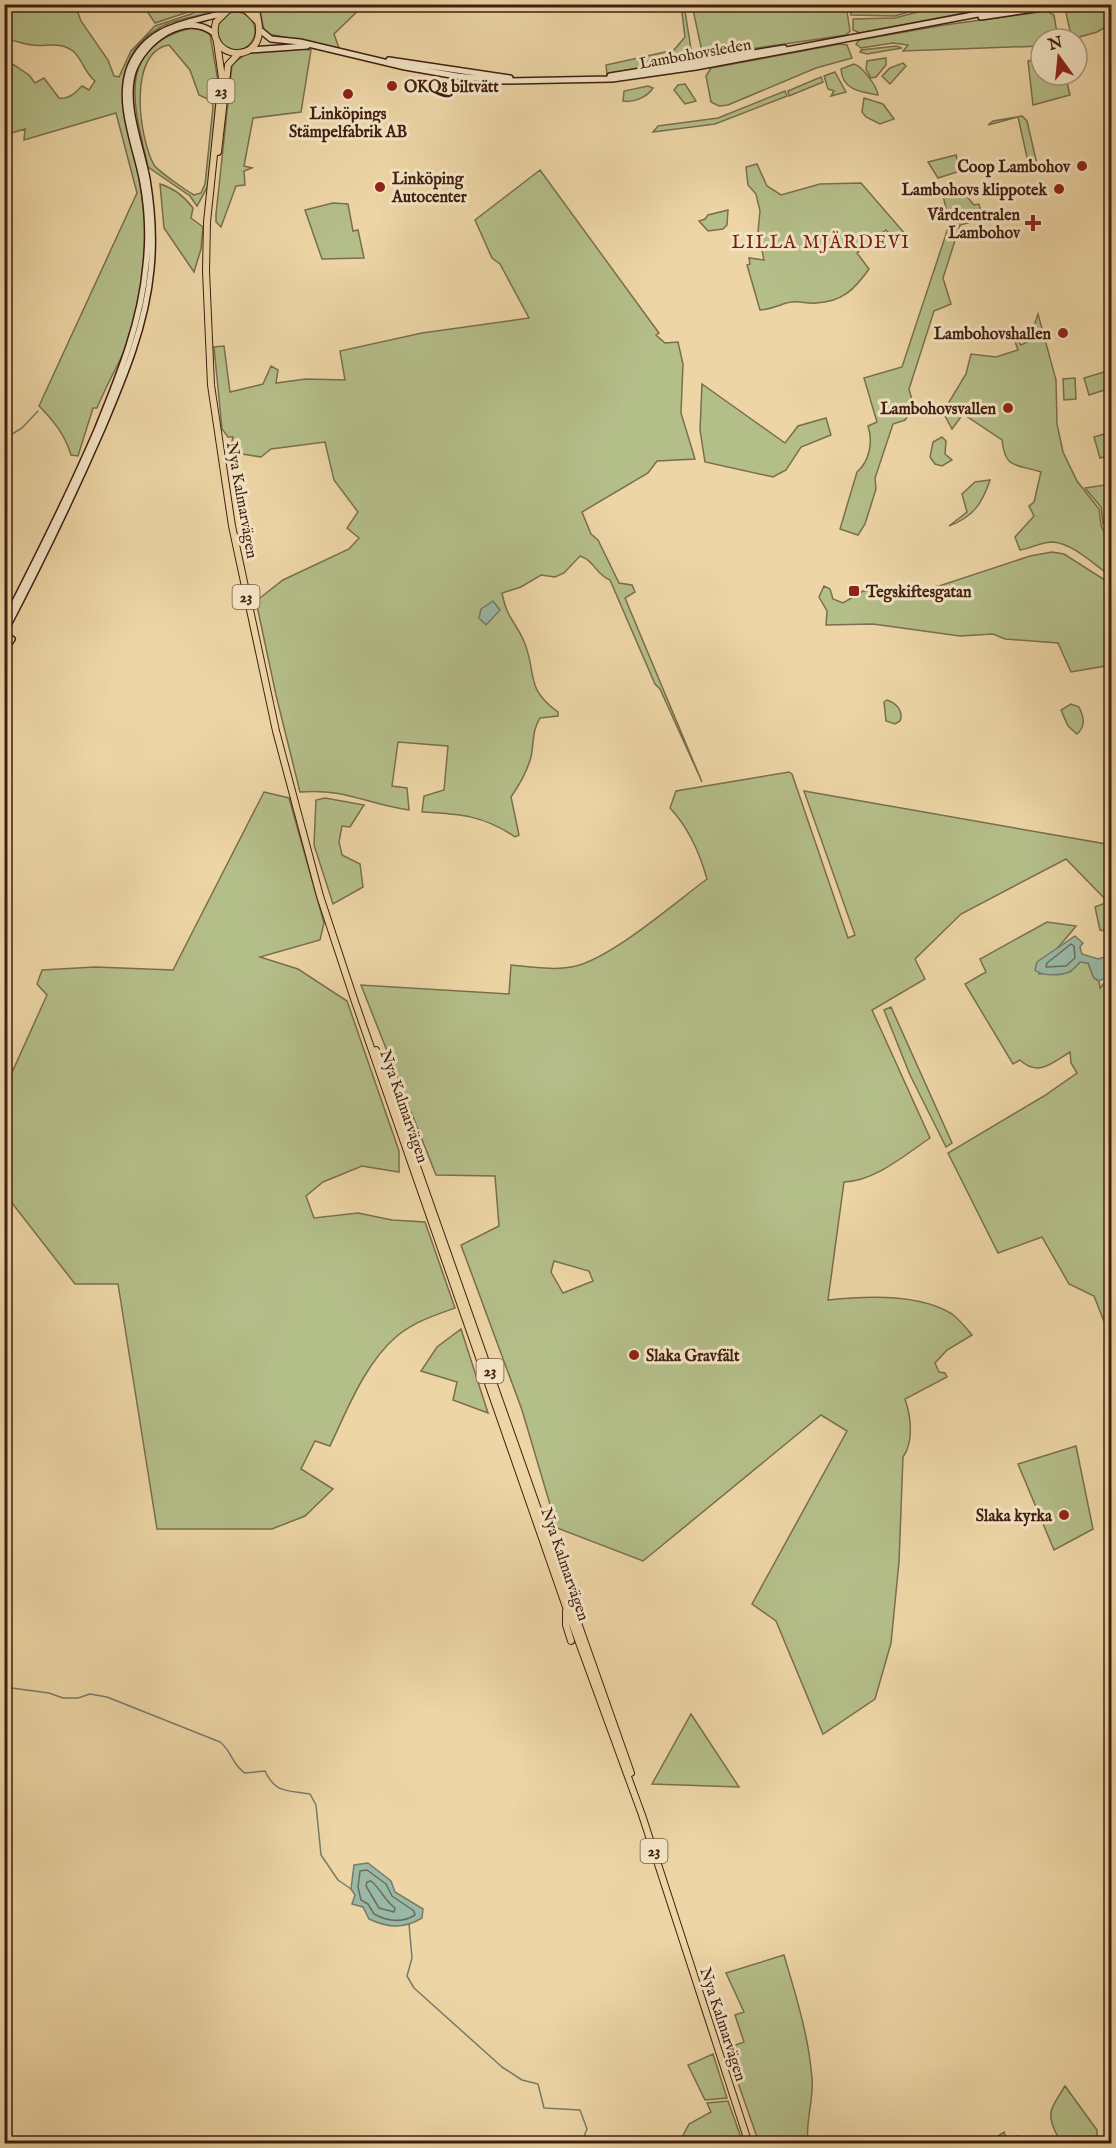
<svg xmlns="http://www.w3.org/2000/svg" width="1116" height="2148" viewBox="0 0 1116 2148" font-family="'IM FELL English',serif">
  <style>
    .green { fill: #b4be89; stroke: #7a6e4d; stroke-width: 1.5; fill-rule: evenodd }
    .water { fill: #99b9a6; stroke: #767b6a; stroke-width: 1.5 }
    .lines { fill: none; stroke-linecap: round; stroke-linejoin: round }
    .shore { stroke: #6d6c5c; stroke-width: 1.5 }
    .stream { stroke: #767b6a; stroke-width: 1.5 }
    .secondary-casing { stroke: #411e11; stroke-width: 8 }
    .primary-casing { stroke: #411e11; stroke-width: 8 }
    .secondary { stroke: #f3e4c4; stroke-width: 5 }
    .primary { stroke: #edd5a5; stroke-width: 6 }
    .poi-dot { fill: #8f2418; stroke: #f3e4c4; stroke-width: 2 }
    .labels { text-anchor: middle; stroke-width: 6; stroke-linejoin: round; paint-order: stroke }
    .shield { fill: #f3e4c4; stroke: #765947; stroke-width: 1.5 }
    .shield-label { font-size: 15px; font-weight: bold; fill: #411e11 }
    .street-label { font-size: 16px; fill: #411e11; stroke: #f3e4c4 }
    .poi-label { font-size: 16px; font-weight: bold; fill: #411e11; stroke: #f3e4c4; text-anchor: end }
    .neighbourhood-label { font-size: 18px; letter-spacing: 1.5px; fill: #7a1f14; stroke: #f3e4c4 }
  </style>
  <rect width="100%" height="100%" fill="#edd5a5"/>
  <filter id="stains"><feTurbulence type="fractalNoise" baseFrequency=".00333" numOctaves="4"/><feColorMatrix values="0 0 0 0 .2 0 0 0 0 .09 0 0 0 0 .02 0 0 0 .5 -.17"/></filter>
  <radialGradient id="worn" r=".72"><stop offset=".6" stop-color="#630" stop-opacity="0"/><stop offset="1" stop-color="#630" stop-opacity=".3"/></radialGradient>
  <path class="green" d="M 1084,4 L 1111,5 L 1111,24 L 1097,32 L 1072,39 L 1066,13 L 1069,8 Z
    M 4,5 L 75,5 L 81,21 L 108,60 L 114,76 L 119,77 L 131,51 L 155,26 L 191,14 L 207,5 L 218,6 L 216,11 C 198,17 176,18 159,28 C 104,60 128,116 137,165 C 142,192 146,220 145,247 C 143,281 139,323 123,354 C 114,372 105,389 97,408 L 93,408 L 78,456 L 71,455 C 65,435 54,421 39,406 L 137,193 L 116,113 L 24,140 L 25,129 L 5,135 L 5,59 L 29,75 L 35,83 L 44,78 L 59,98 C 69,100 76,92 82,86 L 89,90 L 95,81 C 84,72 83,60 73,51 C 60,41 47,47 32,45 C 23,44 14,40 5,39 Z
    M 143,5 L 202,5 L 191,11 L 155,23 Z
    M 259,5 L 364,5 L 334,34 L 339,48 L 268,34 L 264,30 Z
    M 681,5 L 684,5 L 691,49 L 688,59 L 607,74 L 606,65 L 674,50 L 685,37 Z
    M 692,5 L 846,5 L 850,31 L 846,35 L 708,55 L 701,47 Z
    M 849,5 L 854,5 L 856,10 L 876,5 L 932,5 L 895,16 L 851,15 Z
    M 944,5 L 1015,5 L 860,33 L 853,30 L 853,19 L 895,18 Z
    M 1047,11 L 1054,15 L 1058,39 L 1041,39 L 1041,46 L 903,51 L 908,45 L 893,43 L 861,48 L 856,44 L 859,40 L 944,25 Z
    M217 31a19 19 0 1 1 38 0a19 19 0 1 1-38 0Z
    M 191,28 L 198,28 L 210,34 L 218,81 L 209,184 L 197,206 L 190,196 L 148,167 C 135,108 113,47 191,28 ZM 169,45 L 190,70 L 199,95 L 212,101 L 213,107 L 205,184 L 201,193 L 194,195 C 187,191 158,171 154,165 C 139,138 127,52 169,45 Z
    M 840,44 L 847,45 L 852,58 L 816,68 L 728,105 L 719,106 L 711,102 L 706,76 L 711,68 Z
    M 896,46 L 902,48 L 867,54 L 860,52 L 861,50 Z
    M 302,49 L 311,50 L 301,112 L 253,118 L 244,166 L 252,168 L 244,171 L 245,185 L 236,186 L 221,227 L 216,222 L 216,214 L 232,65 C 247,46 281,49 302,49 Z
    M 886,58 L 886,65 L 876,77 L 871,78 L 866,69 L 867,61 Z
    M 1041,59 L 1041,75 L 1065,75 L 1070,95 L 1033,105 L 1028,61 Z
    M 903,63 L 906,66 L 890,84 L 882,76 L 890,68 Z
    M 854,64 C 862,66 877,86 878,95 C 861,92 842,90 841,69 Z
    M 835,72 L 846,92 L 831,96 L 834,91 L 828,89 L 824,76 Z
    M 821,77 L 823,82 L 789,96 L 788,91 Z
    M 685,84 L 696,101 L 685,104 L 674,90 L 678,85 Z
    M 648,86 L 653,88 C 647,97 634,103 623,101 L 624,91 Z
    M 785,91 L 787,96 L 715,124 L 653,132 L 658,126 L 718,118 Z
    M 864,98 L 883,104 L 894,119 L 880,124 L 866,117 L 862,112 Z
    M 1022,116 L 1027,121 L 1037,164 L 1029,166 L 1018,117 L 988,125 L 993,121 Z
    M 956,155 L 960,171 L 938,178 L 928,162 Z
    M 757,164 L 767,186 L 781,195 L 820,184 L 861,183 L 906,235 L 896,241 L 886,230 L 857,253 L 869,269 C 855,289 842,302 816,303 C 808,304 800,301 792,302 C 782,303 774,309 760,310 L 747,265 L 750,264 L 749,258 L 764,260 L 758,232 L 760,211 L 756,194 L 748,185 L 746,167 Z
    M 540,170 L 656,329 L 659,333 L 656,335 L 665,343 L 678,342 L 683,364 L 681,413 L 695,459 L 657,461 L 648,473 L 582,512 L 591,534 L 598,540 L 619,583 L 632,585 L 635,592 L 625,598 L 702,782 L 660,689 L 655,684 L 610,580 C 595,574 595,561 580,556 L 564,573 L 555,577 L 541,575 L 521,587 L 502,593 C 507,618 514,620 523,639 C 538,672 523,687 558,712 L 558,716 L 540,718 C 532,730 534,743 531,757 C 527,772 520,784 511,797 L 519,835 L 515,837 C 483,815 459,814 422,812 L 424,796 L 444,790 L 448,746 L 398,742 L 392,786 L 407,788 L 409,810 C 366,804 345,788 300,792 L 276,695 L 256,601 L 283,580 L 349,549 L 359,538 L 347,528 L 358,512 L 334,480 L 325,442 L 271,449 L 261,457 L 236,453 L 231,445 L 233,437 L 228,437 L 222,429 L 214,347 L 224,346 L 230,392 L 263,384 L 271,366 L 278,370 L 276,383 L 306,379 L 345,380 L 340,351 L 422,333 L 529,318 L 500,264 L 492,258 L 475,220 Z
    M 160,184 C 174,188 184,196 193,208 L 191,218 L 203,227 L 201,249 L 194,272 L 164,228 Z
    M 962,191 L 974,205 L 979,204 L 983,219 L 960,225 L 943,278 L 951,304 L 934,311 L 909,389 L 914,407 L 905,420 L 893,424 L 875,478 L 876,489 L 865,524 L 858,535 L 840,529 L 857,472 C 870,461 873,441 868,426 L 877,422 L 864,378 L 902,367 L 948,228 L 951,227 L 943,196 Z
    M 333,203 L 348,204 L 353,231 L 358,230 L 364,258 L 322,259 L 305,210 Z
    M 728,210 L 727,225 L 723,229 L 708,231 L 699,221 L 705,219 L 708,215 Z
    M 1038,314 L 1056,380 L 1057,424 L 1063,452 L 1077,481 L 1099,509 L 1101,525 L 1111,549 L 1111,576 C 1094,565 1074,544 1053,542 C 1041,542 1032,548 1020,550 L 1015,537 L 1034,516 L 1029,506 L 1034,502 L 1041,472 C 1017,464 1005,470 1002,440 L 963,414 L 952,429 L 943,412 L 966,374 L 971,354 L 996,357 L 1018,350 L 1012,333 L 1021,345 L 1029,341 Z
    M 1111,370 L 1111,388 L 1089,395 L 1084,378 Z
    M 1075,378 L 1076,399 L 1064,400 L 1063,379 Z
    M 702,384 L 785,443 L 798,426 L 826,418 L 831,435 L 801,447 L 786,470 L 773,477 L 705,462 L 700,430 Z
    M 1111,432 L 1111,455 L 1100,458 L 1094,437 Z
    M 942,437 L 946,441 L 945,454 L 952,460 L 942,466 L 935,464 L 930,457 L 933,442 Z
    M 990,480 C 982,504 973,517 949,526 L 967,512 L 962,494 L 975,482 Z
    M 1111,484 L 1111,513 L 1103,524 L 1101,507 L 1085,488 Z
    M 1052,552 L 1064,554 L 1111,584 L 1111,665 L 1071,672 L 1058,643 L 1005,639 L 993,634 L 960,636 L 873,624 L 826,625 L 827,611 L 819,597 L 824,586 L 830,589 L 833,599 L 843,603 L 863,591 L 914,591 L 939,586 L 1030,556 Z
    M 887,700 C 896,703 904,711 900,721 L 895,724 L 886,721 L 884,702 Z
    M 1071,704 L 1079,707 C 1084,717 1086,726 1077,734 L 1068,726 L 1061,710 Z
    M 789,772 L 792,774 L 848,938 L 855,935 L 804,791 L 1112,845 L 1111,939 L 1106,931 L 1100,930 L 1095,907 L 1108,902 L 1066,859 L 961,914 L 915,959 L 925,979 L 872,1010 L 930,1138 C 905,1155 875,1181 844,1182 L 828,1300 C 864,1296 919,1293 952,1314 C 959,1319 966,1328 972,1335 L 947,1350 L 935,1363 L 939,1372 L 945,1373 L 947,1377 L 905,1399 C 911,1416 914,1442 903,1457 L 899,1562 L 891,1643 L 875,1699 L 823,1734 L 776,1621 L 752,1604 L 847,1431 L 821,1415 L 643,1561 L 557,1528 L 522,1410 L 461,1245 L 499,1226 L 495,1176 L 436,1175 L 361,985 L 509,994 L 511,965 C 532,967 556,971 576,966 C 615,955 672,905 707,879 C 700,854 688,827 670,808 L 676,791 ZM 554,1261 L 589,1271 L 593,1281 L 563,1293 L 551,1272 Z
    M 264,792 L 289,798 L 324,923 L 320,940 L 260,957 L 298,969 L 347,1001 L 399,1151 L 399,1172 L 362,1166 L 323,1182 L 306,1196 L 314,1218 L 358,1213 L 392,1220 L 425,1222 L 455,1308 C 435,1315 414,1322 397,1336 C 365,1363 347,1410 330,1446 L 315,1441 L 301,1469 L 333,1489 L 305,1516 L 272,1529 L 157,1529 L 118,1284 L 75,1284 L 5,1194 L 5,1088 L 47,995 L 37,984 L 42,970 L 95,967 L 173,970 Z
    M 325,798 L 364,805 L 350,827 L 342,826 L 339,842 L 342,855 L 360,864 L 363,887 L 333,904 L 314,845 L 316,800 Z
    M 1047,922 L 1076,926 C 1063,943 1049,955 1039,974 L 1070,972 L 1080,962 L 1088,963 L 1094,978 L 1099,981 L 1100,988 L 1111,975 L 1111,1327 L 1107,1329 L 1094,1296 L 1069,1284 L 1042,1237 L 998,1253 L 948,1153 L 1044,1096 L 1077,1073 L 1071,1063 L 1070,1052 C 1052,1063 1038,1077 1020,1060 L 1013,1064 L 965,984 L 986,972 L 980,959 Z
    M 891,1007 L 952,1143 L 946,1147 L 910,1075 L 884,1010 Z
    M 461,1329 L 488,1413 L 453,1400 L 457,1382 L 421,1371 L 437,1347 Z
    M 1076,1446 L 1093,1529 L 1054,1550 L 1018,1464 Z
    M 691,1714 L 739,1787 L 652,1784 Z
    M 784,1955 C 796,1996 809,2037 812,2079 C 814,2100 805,2122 808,2143 L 759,2143 L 728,2054 L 730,2047 L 744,2042 L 735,2015 L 744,2012 L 726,1973 Z
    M 713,2054 L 727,2098 L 705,2100 L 688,2065 Z
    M 1065,2086 L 1097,2130 L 1097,2138 C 1087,2141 1077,2147 1066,2144 C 1061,2142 1058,2137 1056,2133 C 1045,2111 1053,2106 1065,2086 Z
    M 728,2101 L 743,2143 L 679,2143 L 689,2124 L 711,2112 L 707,2103 Z
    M 1004,2132 L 1007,2139 L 1017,2136 L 1020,2143 L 987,2143 Z"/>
  <path class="water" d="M 493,601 L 500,610 L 486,625 L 479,618 L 481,609 Z
    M 1075,936 L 1083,943 L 1080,947 L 1082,954 L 1098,959 L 1108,956 L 1109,959 L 1106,962 L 1112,970 L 1107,977 L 1099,981 L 1094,978 L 1088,963 L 1080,962 C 1077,965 1073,970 1069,972 C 1060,976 1042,976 1035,970 L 1037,962 Z
    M 368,1863 L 391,1881 L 395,1892 L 423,1909 L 422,1918 C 404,1929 388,1928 369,1919 L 363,1907 L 352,1904 L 355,1895 L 351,1889 L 354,1865 Z"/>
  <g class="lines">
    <path class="shore" d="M 1071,944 L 1074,946 L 1075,958 L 1066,966 L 1046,967 L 1047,963 Z
      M 367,1870 L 386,1884 L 392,1896 L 414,1911 L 415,1915 C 402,1923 387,1921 374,1914 L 368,1904 L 361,1900 L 358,1887 L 360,1871 Z
      M 371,1881 C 381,1889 384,1900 395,1908 L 394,1912 L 379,1908 L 366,1886 L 367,1882 Z"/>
    <path class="stream" d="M 4,439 L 22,428 L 38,411
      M 4,1687 L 49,1693 L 63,1698 L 78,1698 L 90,1694 L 107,1697 L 220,1742 C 232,1751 232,1765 245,1773 L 265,1771 C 276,1794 287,1790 310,1794 L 316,1805 L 321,1855 L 338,1880 L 351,1889
      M 409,1924 L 412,1958 L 407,1976 L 414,1988 L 502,2067 L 522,2080 L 538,2084 L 544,2108 L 580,2110 L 587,2129 L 581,2144"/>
    <defs>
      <path id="secondary" d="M 981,17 L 1068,4
        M 260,30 L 271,39 L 300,42 L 405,67 L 457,76 L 503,81 L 612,79 L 696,67 L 1031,4
        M 249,50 L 307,46
        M 389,60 L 510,78
        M 610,76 L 784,48
        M 4,623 C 37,559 69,495 97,430 C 119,376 141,323 146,265 C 149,238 148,210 143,183 C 137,148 116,103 130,67 C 147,26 185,24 223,13
        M 4,633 C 39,566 72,498 102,429 C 124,377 146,325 151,269 C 154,239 152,209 147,179 C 141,146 123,105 133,72 C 143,42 185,10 214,33
        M 4,651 L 12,639"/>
      <path id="primary" d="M 255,4 C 256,13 260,24 259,33 C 256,65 206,57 216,22 L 229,9 L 245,9 L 258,22
        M 217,42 L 222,78 L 207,222 L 206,271 L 211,385 L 232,526 L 276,731 L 320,896 L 354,999 L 566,1607 L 642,1815 L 749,2144
        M 218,152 L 228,65 L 239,53
        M 376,1050 L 631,1773
        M 566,1611 L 566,1625 L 571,1641"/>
    </defs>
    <use href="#secondary" class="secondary-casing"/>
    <use href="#primary" class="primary-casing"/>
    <use href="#secondary" class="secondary"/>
    <use href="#primary" class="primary"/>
  </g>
  <g class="poi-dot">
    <circle cx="392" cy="86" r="6"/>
    <circle cx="348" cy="94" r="6"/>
    <circle cx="1082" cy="166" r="6"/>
    <circle cx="380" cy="187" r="6"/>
    <circle cx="1059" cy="189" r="6"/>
    <path d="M1030 214h6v6h6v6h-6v6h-6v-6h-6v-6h6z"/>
    <circle cx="1063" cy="333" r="6"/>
    <circle cx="1008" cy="408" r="6"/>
    <rect x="848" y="585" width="12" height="12" rx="3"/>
    <circle cx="634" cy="1355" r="6"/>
    <circle cx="1064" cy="1515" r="6"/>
  </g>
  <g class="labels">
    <g class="shield">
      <rect x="207.5" y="79" width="27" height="24" rx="4.5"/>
      <rect x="232.5" y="585" width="27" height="24" rx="4.5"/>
      <rect x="476.5" y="1359" width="27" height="24" rx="4.5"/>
      <rect x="640.5" y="1839" width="27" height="24" rx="4.5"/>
    </g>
    <g class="shield-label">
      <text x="221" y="96">23</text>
      <text x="246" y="602">23</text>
      <text x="490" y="1376">23</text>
      <text x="654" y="1856">23</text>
    </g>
    <g class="street-label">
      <text transform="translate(695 53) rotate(-10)" y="6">Lambohovsleden</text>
      <text transform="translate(243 500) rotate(80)" y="6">Nya Kalmarvägen</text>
      <text transform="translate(405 1106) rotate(71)" y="6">Nya Kalmarvägen</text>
      <text transform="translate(566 1564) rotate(71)" y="6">Nya Kalmarvägen</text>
      <text transform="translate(724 2024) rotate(72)" y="6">Nya Kalmarvägen</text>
    </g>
    <g class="poi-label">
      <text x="404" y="92" text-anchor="start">OKQ8 biltvätt</text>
      <text x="348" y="119" text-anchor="middle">Linköpings<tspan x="348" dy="18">Stämpelfabrik AB</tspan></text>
      <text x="1070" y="172">Coop Lambohov</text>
      <text x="392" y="184" text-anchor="start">Linköping<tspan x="392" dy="18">Autocenter</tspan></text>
      <text x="1047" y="195">Lambohovs klippotek</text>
      <text x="1020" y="220">Vårdcentralen<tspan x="1020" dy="18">Lambohov</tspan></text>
      <text x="1051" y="339">Lambohovshallen</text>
      <text x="996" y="414">Lambohovsvallen</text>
      <text x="866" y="597" text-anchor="start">Tegskiftesgatan</text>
      <text x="646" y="1361" text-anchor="start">Slaka Gravfält</text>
      <text x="1052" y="1521">Slaka kyrka</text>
    </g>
    <g class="neighbourhood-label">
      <text x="821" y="248">LILLA MJÄRDEVI</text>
    </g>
  </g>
  <rect width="1116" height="2148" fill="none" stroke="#edd5a5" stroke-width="24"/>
  <rect x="6" y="6" width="1104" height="2136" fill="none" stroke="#411e11" stroke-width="3"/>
  <rect x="12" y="12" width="1092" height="2124" fill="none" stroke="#411e11" stroke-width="1.5"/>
  <g transform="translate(1059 57) rotate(345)"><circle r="28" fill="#f3e4c4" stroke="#ac957c" stroke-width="1.5"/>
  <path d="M0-4.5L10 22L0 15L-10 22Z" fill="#8f2418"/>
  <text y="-9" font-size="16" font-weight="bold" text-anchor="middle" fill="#411e11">N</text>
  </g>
  <rect width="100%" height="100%" filter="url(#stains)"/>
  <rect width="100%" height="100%" fill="url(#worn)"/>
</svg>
